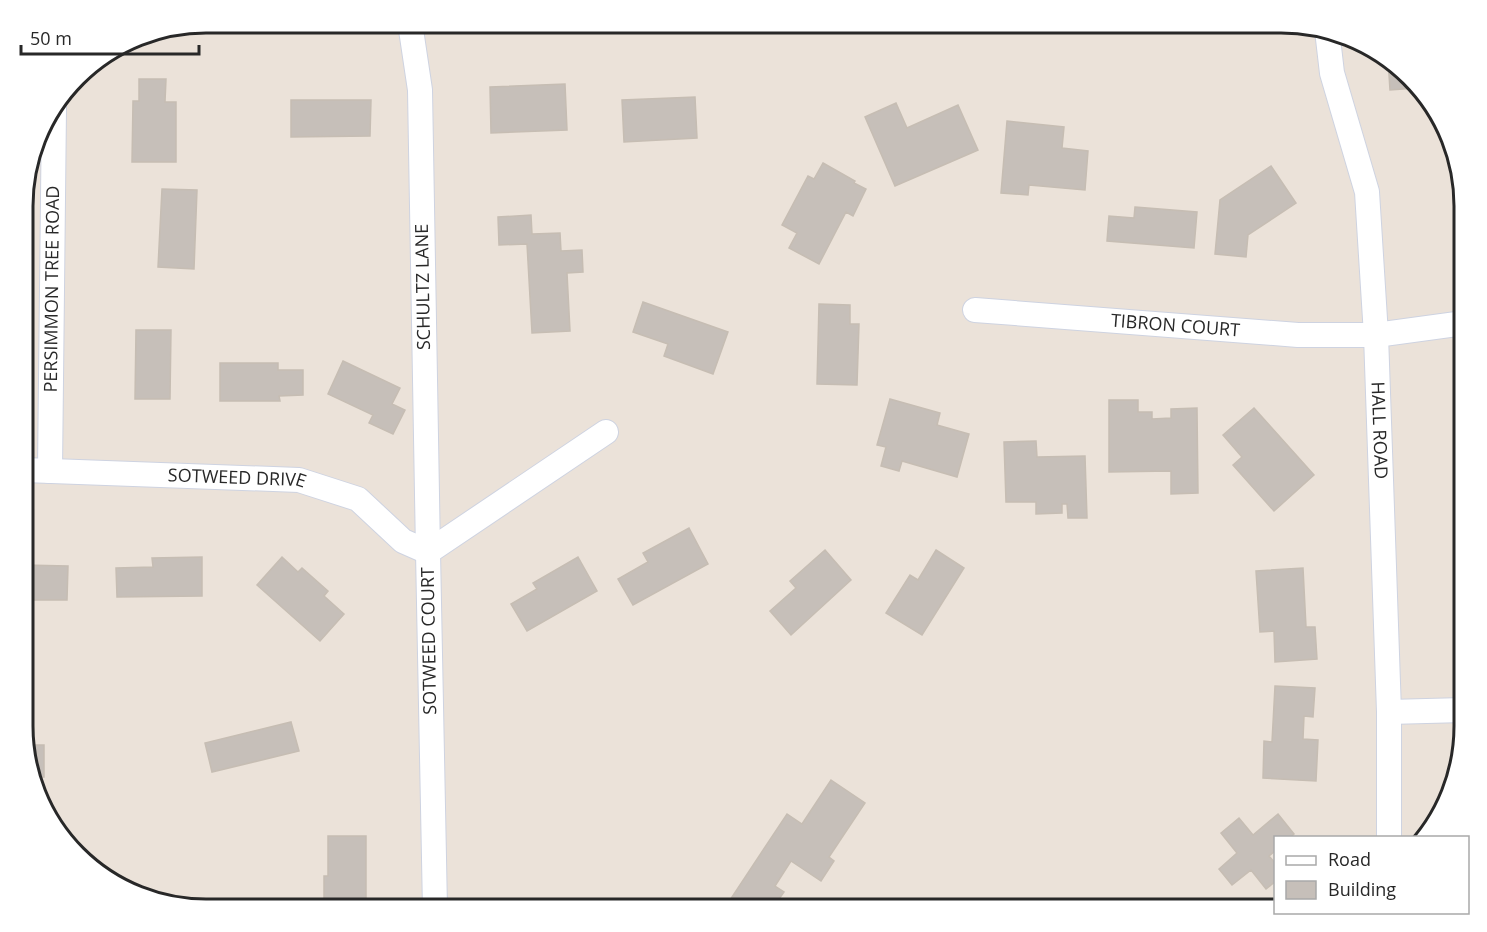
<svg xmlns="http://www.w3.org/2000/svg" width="1487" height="932" viewBox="0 0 1487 932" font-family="'Open Sans',sans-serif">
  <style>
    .building { fill: #c6bfb9; stroke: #c6bdb3; stroke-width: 1.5 }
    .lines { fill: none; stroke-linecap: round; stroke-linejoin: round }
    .minor-casing { stroke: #ced3e1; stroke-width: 26 }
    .minor { stroke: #fff; stroke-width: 24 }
    .labels { text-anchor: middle; stroke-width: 5; stroke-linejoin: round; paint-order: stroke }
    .street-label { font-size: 18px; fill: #282828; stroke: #fff }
    .rim { fill: none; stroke: #282828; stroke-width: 3 }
  </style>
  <rect width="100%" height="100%" fill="#ebe2d9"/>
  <path class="building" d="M 1388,59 L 1416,88 L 1390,90 Z
    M 139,79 L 166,79 L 165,102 L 176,102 L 176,162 L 132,162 L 133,101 L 139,101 Z
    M 565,84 L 567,130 L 491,133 L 490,87 Z
    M 695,97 L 697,138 L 624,142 L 622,100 Z
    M 291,100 L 371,100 L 370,136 L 291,137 Z
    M 896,103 L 907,128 L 958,105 L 978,150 L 895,186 L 865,117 Z
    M 1007,121 L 1064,127 L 1062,148 L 1088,151 L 1085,190 L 1029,185 L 1028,195 L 1001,193 Z
    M 823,163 L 855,181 L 854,183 L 866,189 L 853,216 L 846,212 L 819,264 L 789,248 L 797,233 L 782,225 L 808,176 L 814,179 Z
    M 1271,166 L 1296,203 L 1248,235 L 1246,257 L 1215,254 L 1220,200 Z
    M 162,189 L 197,190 L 194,269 L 158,267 Z
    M 1135,207 L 1197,212 L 1194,248 L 1107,241 L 1109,216 L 1134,218 Z
    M 531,215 L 532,234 L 560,233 L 561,251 L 582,250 L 583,272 L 567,273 L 570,331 L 532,333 L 527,244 L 499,245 L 498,217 Z
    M 643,302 L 728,332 L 713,374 L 664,356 L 668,344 L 633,332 Z
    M 819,304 L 850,305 L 850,324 L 859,324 L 857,385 L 817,384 Z
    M 136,330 L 171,330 L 170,399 L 135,399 Z
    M 343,361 L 400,388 L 392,404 L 405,410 L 393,434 L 369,423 L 373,415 L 328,394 Z
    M 220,363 L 278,363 L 278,370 L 303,370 L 303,395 L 279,396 L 280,401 L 220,401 Z
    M 890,399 L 940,413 L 937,425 L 969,434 L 957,477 L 902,461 L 899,471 L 881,466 L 886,447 L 877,445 Z
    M 1109,400 L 1138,400 L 1138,412 L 1152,412 L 1152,419 L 1171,418 L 1171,409 L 1197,408 L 1198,493 L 1171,494 L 1171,471 L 1109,472 Z
    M 1254,408 L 1314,475 L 1274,511 L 1233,465 L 1242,457 L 1223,435 Z
    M 1036,441 L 1037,457 L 1085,456 L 1087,518 L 1068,518 L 1067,504 L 1062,504 L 1062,513 L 1036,514 L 1036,502 L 1006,502 L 1004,442 Z
    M 689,528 L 708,564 L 633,605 L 618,579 L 648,562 L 643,553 Z
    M 825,550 L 851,580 L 791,635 L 770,611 L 796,588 L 790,581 Z
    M 936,550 L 964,568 L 922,635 L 886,613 L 910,575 L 918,580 Z
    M 202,557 L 202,596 L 117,597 L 116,568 L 153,567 L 152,558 Z
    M 282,557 L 298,572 L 302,568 L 328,591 L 324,596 L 344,614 L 320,641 L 257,585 Z
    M 578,557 L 597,591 L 527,631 L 511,604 L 537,589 L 533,583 Z
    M 24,565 L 68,566 L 67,600 L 24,600 Z
    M 1303,568 L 1306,627 L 1315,627 L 1317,659 L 1275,662 L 1274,631 L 1260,632 L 1256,571 Z
    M 1275,686 L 1315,688 L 1313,717 L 1304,716 L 1303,739 L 1318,740 L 1316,781 L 1263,778 L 1264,741 L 1272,742 Z
    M 291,722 L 299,751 L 212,772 L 205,743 Z
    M 24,745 L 44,745 L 44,777 L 33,777 L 24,749 Z
    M 831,780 L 865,803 L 829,857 L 834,861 L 821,881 L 791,861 L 775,886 L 784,892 L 772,909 L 737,909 L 728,903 L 787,814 L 802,824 Z
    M 1278,814 L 1294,834 L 1290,838 L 1276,838 L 1276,850 L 1269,856 L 1276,864 L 1276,881 L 1266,889 L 1251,870 L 1232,885 L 1219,869 L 1237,853 L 1221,833 L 1239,818 L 1253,835 Z
    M 328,836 L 366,836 L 366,899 L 343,899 L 343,909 L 324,909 L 324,876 L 328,876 Z"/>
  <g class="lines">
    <defs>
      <g id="minor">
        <path id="s1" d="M 1327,30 L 1332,73 L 1367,192 L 1376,335 L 1389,712 L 1389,838"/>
        <path id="s2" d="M 975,310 L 1298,335 L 1376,335 L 1464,323"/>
        <path id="s3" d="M 24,470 L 299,480 L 358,499 L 403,541 L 428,552 L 420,90 L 410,23"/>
        <path id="s4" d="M 50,471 L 54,108"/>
        <path d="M 1389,712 L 1464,710"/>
        <path d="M 435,909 L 428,552 L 606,432"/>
      </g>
    </defs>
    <use href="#minor" class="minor-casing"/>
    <use href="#minor" class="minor"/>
  </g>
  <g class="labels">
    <g class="street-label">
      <text transform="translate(423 287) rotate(-91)" y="6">SCHULTZ LANE</text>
      <text dy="6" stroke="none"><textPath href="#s4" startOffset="182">PERSIMMON TREE ROAD</textPath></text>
      <text dy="6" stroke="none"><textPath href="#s2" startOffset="201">TIBRON COURT</textPath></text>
      <text dy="6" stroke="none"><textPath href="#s1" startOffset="406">HALL ROAD</textPath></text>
      <text dy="6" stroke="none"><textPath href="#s3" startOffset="213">SOTWEED DRIVE</textPath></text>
      <text transform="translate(429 641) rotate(-91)" y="6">SOTWEED COURT</text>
    </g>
  </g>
  <path d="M0 0H1487V932H0ZM206 33H1281A173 173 0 0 1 1454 206V726A173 173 0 0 1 1281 899H206A173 173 0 0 1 33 726V206A173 173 0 0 1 206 33Z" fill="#fff" fill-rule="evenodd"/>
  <path class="rim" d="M206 33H1281A173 173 0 0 1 1454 206V726A173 173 0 0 1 1281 899H206A173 173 0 0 1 33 726V206A173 173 0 0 1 206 33Z"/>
  <rect x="1274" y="836" width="195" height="78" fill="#ffffff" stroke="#a9a9a9" stroke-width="1.5"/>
  <rect x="1286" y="856" width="30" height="9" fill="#ffffff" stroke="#a9a9a9" stroke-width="1.5"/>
  <text x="1328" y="866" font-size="18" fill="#282828">Road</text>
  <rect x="1286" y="881" width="30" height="18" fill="#c6bfb9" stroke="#a9a9a9" stroke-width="1.5"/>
  <text x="1328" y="896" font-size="18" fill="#282828">Building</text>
  <path d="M21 45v9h178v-9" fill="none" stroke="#282828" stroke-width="3"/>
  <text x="30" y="45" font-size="18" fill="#282828" stroke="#ffffff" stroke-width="4.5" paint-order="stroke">50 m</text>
</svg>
